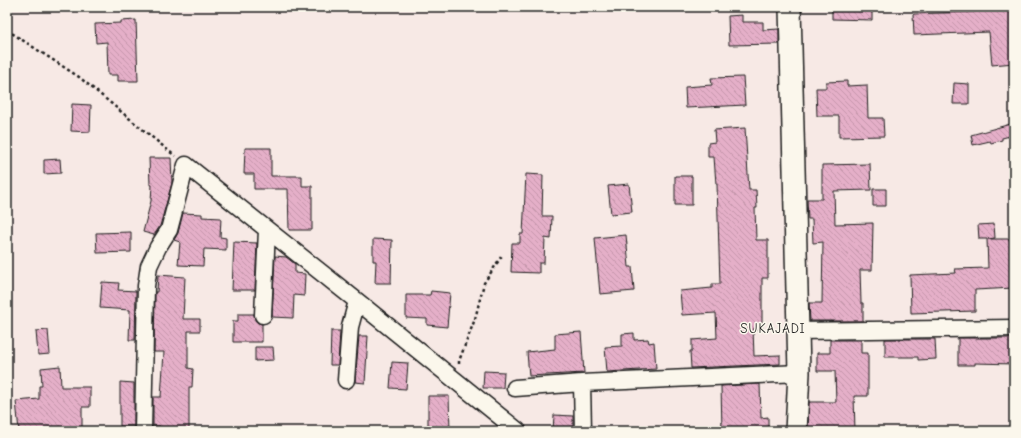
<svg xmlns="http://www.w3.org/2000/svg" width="1021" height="438" viewBox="0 0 1021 438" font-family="'Comic Neue',sans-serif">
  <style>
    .building { fill: url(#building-back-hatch); stroke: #1c1c1c }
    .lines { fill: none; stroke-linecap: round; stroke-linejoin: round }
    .minor-casing { stroke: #1c1c1c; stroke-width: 19 }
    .tertiary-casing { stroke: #1c1c1c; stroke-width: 24 }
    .path { stroke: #1c1c1c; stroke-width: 2.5; stroke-dasharray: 3 3; stroke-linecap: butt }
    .minor { stroke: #fbf7ec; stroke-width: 16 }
    .tertiary { stroke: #fbf7ec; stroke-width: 21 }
    .labels { text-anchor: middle; stroke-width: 3; stroke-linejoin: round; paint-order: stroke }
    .quarter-label { font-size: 13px; letter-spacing: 1px; fill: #1c1c1c; stroke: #fbf7ec }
  </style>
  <defs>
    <pattern id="building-back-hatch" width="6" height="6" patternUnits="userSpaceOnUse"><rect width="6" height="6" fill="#e5afc8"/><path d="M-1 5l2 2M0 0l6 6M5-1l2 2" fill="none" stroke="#c496ab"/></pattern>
  </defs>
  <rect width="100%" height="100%" fill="#f7e9e5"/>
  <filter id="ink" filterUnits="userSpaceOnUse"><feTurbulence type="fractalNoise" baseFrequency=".025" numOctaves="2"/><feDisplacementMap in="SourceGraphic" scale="8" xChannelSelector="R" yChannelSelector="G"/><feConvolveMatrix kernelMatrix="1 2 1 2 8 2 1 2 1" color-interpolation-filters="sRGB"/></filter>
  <g filter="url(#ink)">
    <path class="building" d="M 832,7 L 872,7 L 872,20 L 832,19 Z
      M 1014,8 L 1014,63 L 992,65 L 989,32 L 914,35 L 913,14 L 971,12 Z
      M 742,15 L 742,22 L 763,22 L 763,30 L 779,29 L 779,44 L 729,45 L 728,16 Z
      M 136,20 L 138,81 L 118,81 L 118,75 L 108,75 L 107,42 L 96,43 L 95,24 L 121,23 L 121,21 Z
      M 743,77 L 745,105 L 686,108 L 685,87 L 712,85 L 711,78 Z
      M 847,81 L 847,86 L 867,85 L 868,118 L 883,118 L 884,136 L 839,137 L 839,116 L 817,116 L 816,88 L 826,88 L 826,82 Z
      M 954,83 L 969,84 L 969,104 L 953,104 Z
      M 72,104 L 91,105 L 90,132 L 71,131 Z
      M 1014,123 L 1014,135 L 1002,138 L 1002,140 L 991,143 L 990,141 L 973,145 L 971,135 Z
      M 745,128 L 749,190 L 756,190 L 757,208 L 755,208 L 756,240 L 768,240 L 768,278 L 762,278 L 762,329 L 753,329 L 754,356 L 780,355 L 780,364 L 691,368 L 690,351 L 692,351 L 692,340 L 717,338 L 716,313 L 682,315 L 680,291 L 712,288 L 712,284 L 720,284 L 717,184 L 716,184 L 714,157 L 708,157 L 708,143 L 715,142 L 714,130 Z
      M 245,148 L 271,148 L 271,176 L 302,176 L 302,186 L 312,186 L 312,230 L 289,230 L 288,189 L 254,189 L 254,174 L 244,174 Z
      M 149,158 L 171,158 L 172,183 L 160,226 L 154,235 L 143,232 L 151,201 L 152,185 L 150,185 Z
      M 60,159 L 61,173 L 44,174 L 44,160 Z
      M 870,164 L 871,190 L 834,191 L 835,224 L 873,223 L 872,270 L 860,270 L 861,303 L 863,303 L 863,321 L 810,321 L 809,303 L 822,303 L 823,242 L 813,243 L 812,219 L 808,219 L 807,199 L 822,199 L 822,165 Z
      M 526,174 L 543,175 L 542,216 L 552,216 L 551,239 L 545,238 L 544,263 L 539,263 L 539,273 L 511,272 L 512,243 L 520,243 L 520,234 L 523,234 Z
      M 675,176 L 692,176 L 692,205 L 675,205 Z
      M 629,184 L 632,212 L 611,214 L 608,186 Z
      M 873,189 L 886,189 L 886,206 L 873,206 Z
      M 183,213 L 202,214 L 202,217 L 221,218 L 220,237 L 226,238 L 226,250 L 204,249 L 203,266 L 178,265 L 180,242 L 174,240 L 178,233 Z
      M 994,224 L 995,238 L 988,239 L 1014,239 L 1014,288 L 975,290 L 975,311 L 911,313 L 910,275 L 956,273 L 955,269 L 988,268 L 987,239 L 979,239 L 978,225 Z
      M 131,232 L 131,252 L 97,253 L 96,233 Z
      M 626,235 L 629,267 L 632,267 L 634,291 L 600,294 L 595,238 Z
      M 373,239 L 392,240 L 391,283 L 375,283 L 376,261 L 373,261 Z
      M 234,242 L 257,243 L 255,290 L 232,290 Z
      M 275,256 L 286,257 L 295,264 L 295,273 L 305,274 L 304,296 L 294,295 L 293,318 L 272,317 Z
      M 158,275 L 185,277 L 183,319 L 200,319 L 200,331 L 188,331 L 188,368 L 193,369 L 192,387 L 189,387 L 189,431 L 160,431 L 160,426 L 153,426 L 153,397 L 161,397 L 164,352 L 154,352 L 155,292 L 157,292 Z
      M 102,282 L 119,283 L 118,290 L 136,291 L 135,340 L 129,340 L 130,310 L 100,308 Z
      M 431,291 L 450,293 L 447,327 L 427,325 L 427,319 L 406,318 L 406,295 L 430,295 Z
      M 238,314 L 254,314 L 255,320 L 258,323 L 262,324 L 262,342 L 233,342 L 233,321 L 238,321 Z
      M 48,330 L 50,354 L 38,355 L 36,331 Z
      M 331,331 L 340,331 L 338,365 L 330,365 Z
      M 581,332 L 584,373 L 529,376 L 527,352 L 555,349 L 555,334 Z
      M 634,333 L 634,340 L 648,339 L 649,343 L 654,342 L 656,369 L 607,372 L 605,347 L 622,346 L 622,334 Z
      M 359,336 L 368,336 L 365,383 L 355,382 Z
      M 958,338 L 1014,338 L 1014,364 L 975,363 L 975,365 L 958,365 Z
      M 885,339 L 935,339 L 936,359 L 918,360 L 918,357 L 885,357 Z
      M 830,340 L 861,340 L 861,353 L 868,353 L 868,396 L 854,396 L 855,431 L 808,431 L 809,402 L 836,402 L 835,371 L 817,371 L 817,353 L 830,353 Z
      M 255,347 L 273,347 L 274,360 L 255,361 Z
      M 392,362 L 408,363 L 406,389 L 390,388 Z
      M 60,366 L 61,387 L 90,387 L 90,407 L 82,407 L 82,430 L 19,431 L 16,401 L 39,399 L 39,386 L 42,386 L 41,368 Z
      M 484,371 L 504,372 L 503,388 L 483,388 Z
      M 120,382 L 134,383 L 134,426 L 120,426 Z
      M 760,384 L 761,418 L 768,417 L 768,431 L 722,431 L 721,386 Z
      M 428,396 L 449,396 L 450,431 L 428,431 Z
      M 554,415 L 573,416 L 573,431 L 553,431 Z"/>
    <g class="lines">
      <defs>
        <path id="minor" d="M 263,315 L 267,230
          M 798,331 L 1014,328
          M 346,380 L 350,327 L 357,301
          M 582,383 L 583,431
          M 515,388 L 582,383 L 799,373
          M 143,431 L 146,286 L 149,266 L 158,247 L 169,230 L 186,165 L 357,301 L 518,431"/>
        <path id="tertiary" d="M 790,7 L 798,331 L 799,373 L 796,431"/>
      </defs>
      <use href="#minor" class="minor-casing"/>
      <use href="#tertiary" class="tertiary-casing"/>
      <path class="path" d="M 7,30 L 79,77 L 175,156
        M 459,364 L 459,361 L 475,319 L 484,283 L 503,254"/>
      <use href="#minor" class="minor"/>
      <use href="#tertiary" class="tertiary"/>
    </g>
  </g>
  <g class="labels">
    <g class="quarter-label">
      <text x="773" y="333">SUKAJADI</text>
    </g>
  </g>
  <rect width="1021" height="438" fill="none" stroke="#fbf7ec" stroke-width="24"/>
  <rect x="12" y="12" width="997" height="414" fill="none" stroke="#1c1c1c" stroke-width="1.5" filter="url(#ink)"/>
</svg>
